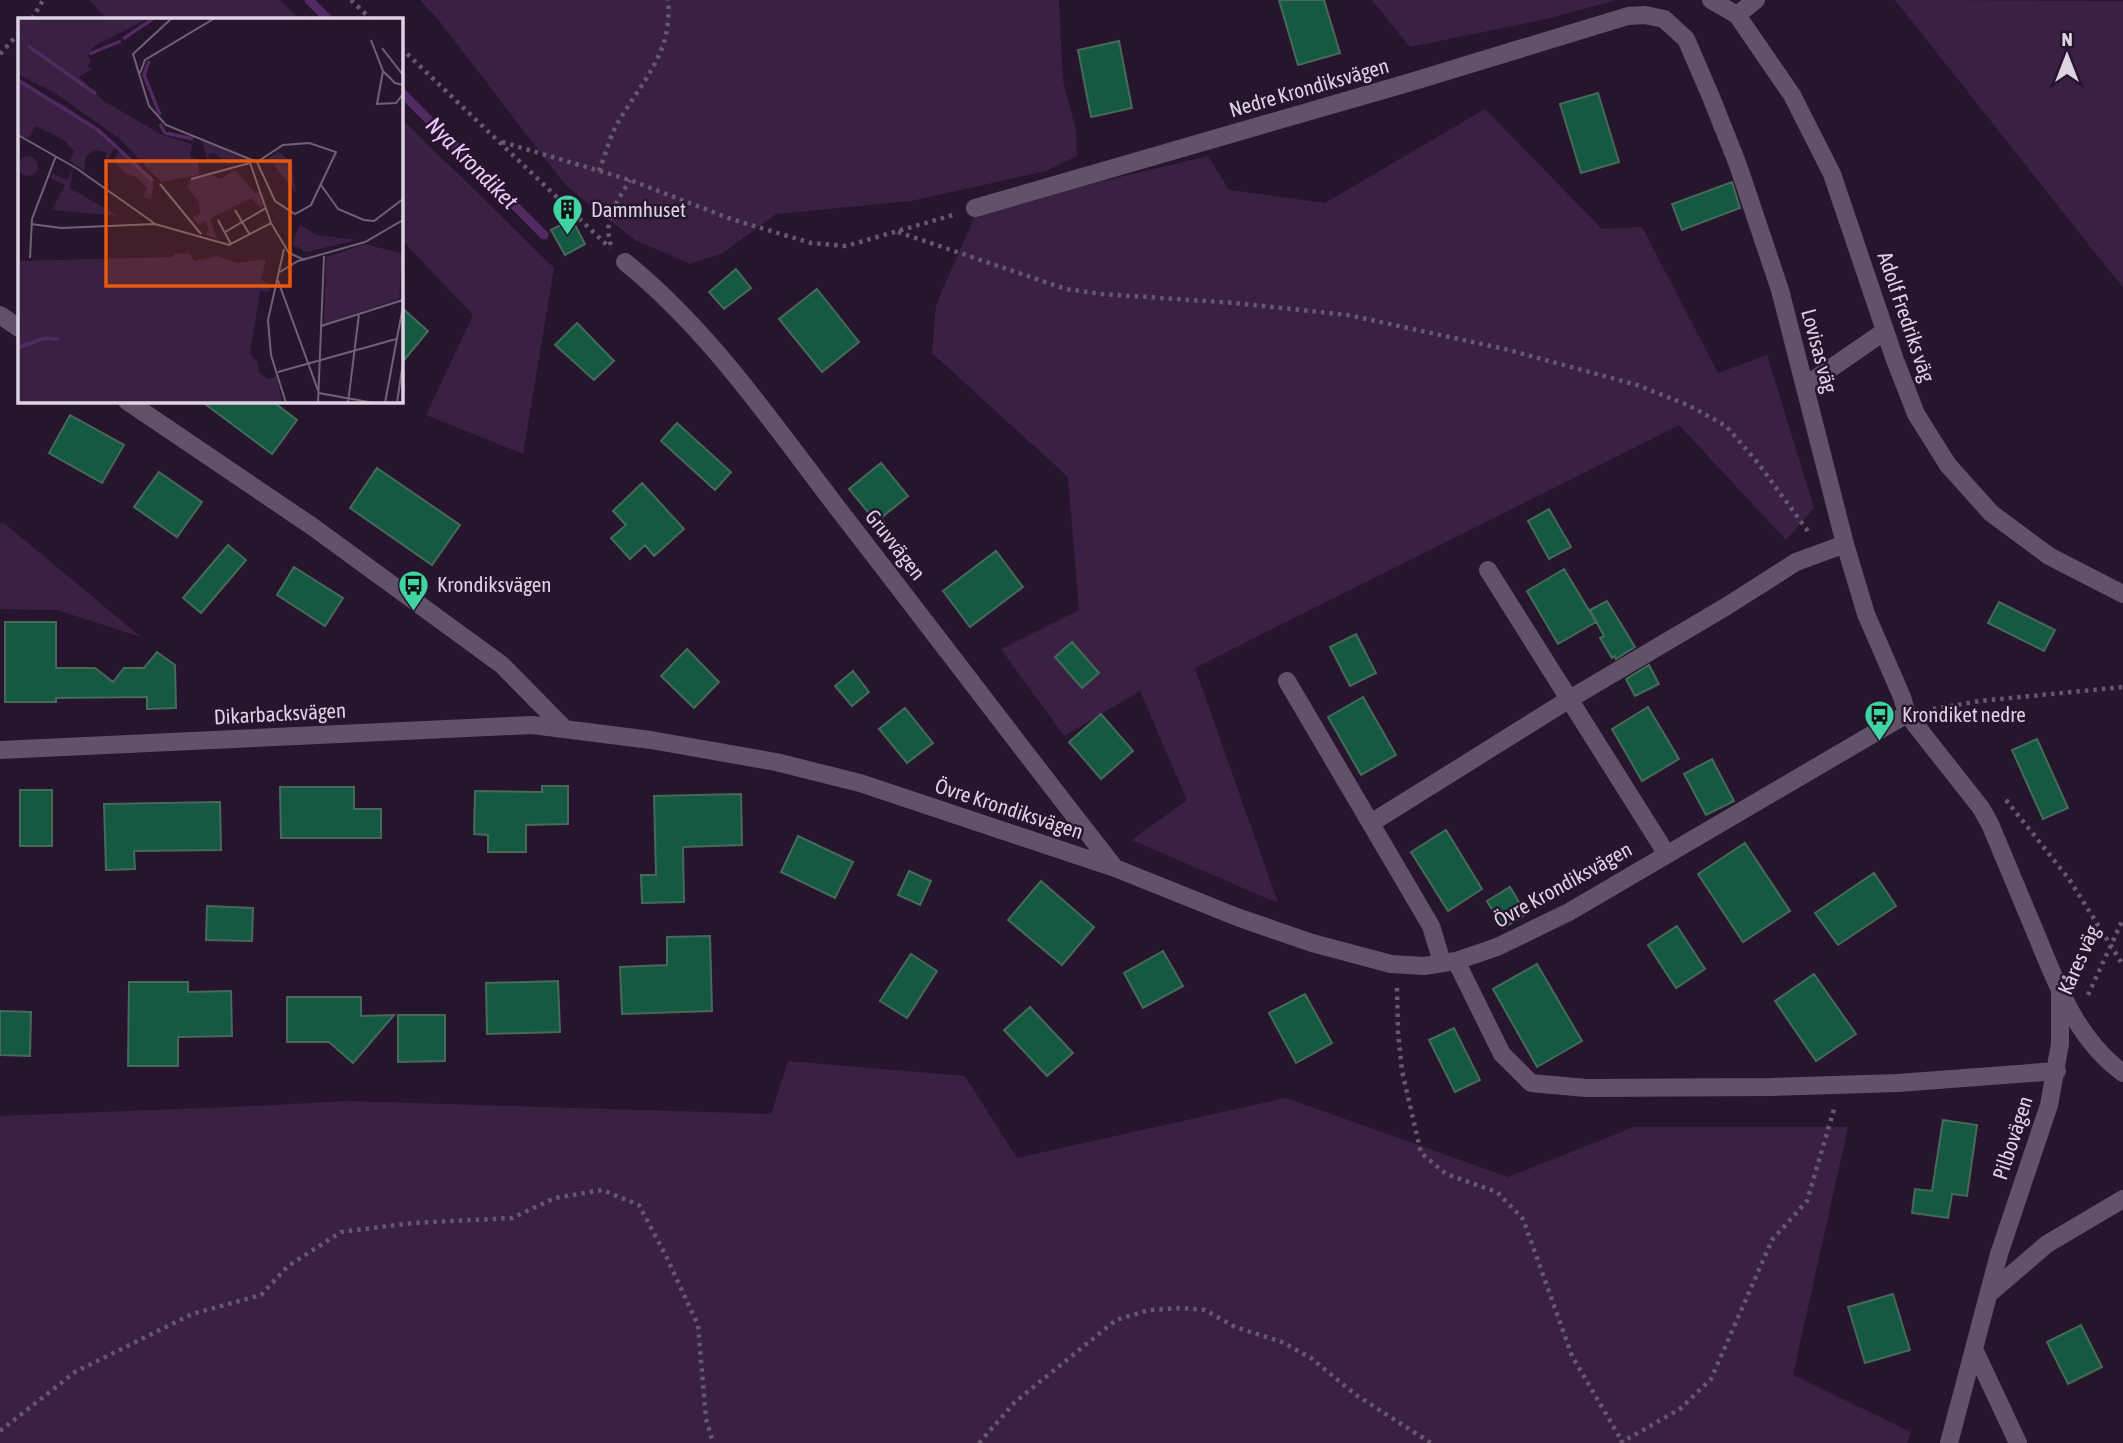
<svg xmlns="http://www.w3.org/2000/svg" width="2123" height="1443" viewBox="0 0 2123 1443" font-family="'Asap Condensed',sans-serif">
  <style>
    .green { fill: #3a2144 }
    .lines { fill: none; stroke-linecap: round; stroke-linejoin: round }
    .stream { stroke: #512b5f; stroke-width: 9 }
    .building { fill: #165943; stroke: #456a5a; stroke-width: 2 }
    .path { stroke: #67586d; stroke-width: 4.5; stroke-dasharray: 3.5 5; stroke-linecap: butt }
    .minor { stroke: #625269; stroke-width: 18 }
    .labels { text-anchor: middle; stroke-width: 5; stroke-linejoin: round; paint-order: stroke }
    .street-label { font-size: 21px; fill: #ded3e2; stroke: #26152d }
    .poi-label { font-size: 21px; fill: #ded3e2; stroke: #26152d; text-anchor: start }
    .water-label { font-size: 23px; font-style: italic; fill: #ecc9fa; stroke: #26152d }
    .inset-river { fill: none; stroke: #512b5f; stroke-width: 3.5 }
    .inset-road { fill: none; stroke: #706175; stroke-width: 2 }
    .view { fill: #e8590c; fill-opacity: 0.15; stroke: #e8590c; stroke-width: 3.5 }
    .inset-edge { fill: none; stroke: #ded3e2; stroke-width: 3.5 }
  </style>
  <rect width="100%" height="100%" fill="#26152d"/>
  <path class="green" d="M 89,0 L 280,0 L 299,19 L 107,19 Z
    M 420,0 L 1059,0 L 1063,80 L 1076,131 L 1077,156 L 1046,171 L 911,201 L 776,214 L 723,253 L 690,264 L 635,240 L 566,186 L 437,18 Z
    M 1372,0 L 1616,0 L 1551,18 L 1410,47 Z
    M 1895,0 L 2123,1 L 2123,288 Z
    M 1485,109 L 1602,229 L 1642,227 L 1718,373 L 1767,355 L 1814,508 L 1786,540 L 1679,425 L 1195,668 L 1278,903 L 1132,840 L 1187,800 L 1140,691 L 1064,736 L 1001,649 L 1079,610 L 1068,477 L 932,353 L 936,305 L 977,211 L 1208,156 L 1229,190 L 1325,203 Z
    M 401,118 L 554,268 L 523,454 L 426,415 L 473,315 L 401,239 Z
    M 0,523 L 4,523 L 141,637 L 57,610 L 0,609 Z
    M 788,1061 L 965,1076 L 1017,1158 L 1286,1098 L 1508,1177 L 1634,1127 L 1848,1127 L 1793,1375 L 1911,1432 L 1907,1443 L 0,1443 L 0,1116 L 258,1106 L 345,1101 L 771,1114 Z"/>
  <g class="lines">
    <path class="stream" d="M 309,0 L 328,19
      M 401,92 L 544,235"/>
  </g>
  <path class="building" d="M 1279,0 L 1324,0 L 1340,53 L 1298,65 Z
    M 1119,41 L 1132,108 L 1091,117 L 1078,50 Z
    M 1598,93 L 1619,162 L 1581,173 L 1560,104 Z
    M 1732,182 L 1740,208 L 1682,230 L 1672,204 Z
    M 572,219 L 585,244 L 565,255 L 551,230 Z
    M 736,269 L 751,288 L 724,309 L 709,292 Z
    M 817,289 L 859,342 L 822,372 L 779,319 Z
    M 401,307 L 428,331 L 401,364 Z
    M 577,323 L 614,361 L 594,380 L 555,345 Z
    M 201,401 L 272,401 L 297,420 L 272,454 Z
    M 70,415 L 124,445 L 102,483 L 49,453 Z
    M 677,423 L 731,472 L 715,490 L 661,441 Z
    M 881,463 L 908,496 L 876,522 L 849,489 Z
    M 377,468 L 460,525 L 432,565 L 350,508 Z
    M 159,472 L 202,502 L 177,537 L 134,507 Z
    M 642,483 L 684,529 L 654,556 L 645,545 L 630,559 L 611,538 L 626,525 L 613,511 Z
    M 1549,509 L 1571,547 L 1549,559 L 1528,521 Z
    M 228,545 L 246,560 L 201,613 L 183,598 Z
    M 996,551 L 1023,587 L 970,627 L 943,591 Z
    M 294,567 L 343,598 L 325,626 L 277,595 Z
    M 1564,569 L 1596,622 L 1558,644 L 1527,591 Z
    M 1607,601 L 1635,647 L 1616,659 L 1615,656 L 1612,658 L 1600,638 L 1604,636 L 1590,610 Z
    M 1999,602 L 2055,630 L 2044,651 L 1988,623 Z
    M 5,622 L 56,622 L 56,668 L 95,668 L 113,682 L 124,668 L 144,668 L 157,652 L 175,665 L 176,708 L 147,709 L 147,697 L 56,698 L 56,702 L 5,702 Z
    M 1356,634 L 1376,673 L 1350,686 L 1330,647 Z
    M 1072,642 L 1099,673 L 1082,688 L 1055,657 Z
    M 687,649 L 719,682 L 694,708 L 661,676 Z
    M 1649,665 L 1659,684 L 1635,696 L 1626,679 Z
    M 853,671 L 869,692 L 852,706 L 835,686 Z
    M 1363,697 L 1396,755 L 1361,775 L 1328,717 Z
    M 1648,707 L 1679,759 L 1642,781 L 1612,729 Z
    M 905,708 L 933,743 L 907,763 L 879,729 Z
    M 1101,714 L 1133,751 L 1101,779 L 1069,742 Z
    M 2037,739 L 2068,808 L 2043,819 L 2012,750 Z
    M 1712,759 L 1734,801 L 1706,815 L 1684,774 Z
    M 542,786 L 568,786 L 568,824 L 526,825 L 526,852 L 488,852 L 488,835 L 474,834 L 475,791 L 542,792 Z
    M 280,787 L 354,787 L 354,809 L 381,809 L 381,838 L 281,838 Z
    M 20,790 L 52,790 L 52,846 L 20,846 Z
    M 741,794 L 742,845 L 683,847 L 684,902 L 642,903 L 641,875 L 656,875 L 654,796 Z
    M 220,802 L 221,850 L 134,851 L 135,869 L 106,870 L 104,804 Z
    M 1446,830 L 1482,889 L 1448,911 L 1411,852 Z
    M 798,836 L 853,862 L 835,898 L 781,872 Z
    M 1745,843 L 1790,911 L 1743,942 L 1698,874 Z
    M 909,871 L 931,881 L 920,905 L 898,895 Z
    M 1874,873 L 1896,906 L 1838,945 L 1815,913 Z
    M 1041,881 L 1094,927 L 1062,965 L 1008,920 Z
    M 1510,887 L 1526,914 L 1503,928 L 1487,901 Z
    M 207,906 L 253,908 L 252,941 L 206,940 Z
    M 1677,926 L 1705,969 L 1676,988 L 1648,945 Z
    M 710,936 L 712,1011 L 622,1014 L 620,967 L 667,965 L 667,937 Z
    M 1163,951 L 1183,986 L 1143,1008 L 1124,973 Z
    M 911,954 L 937,971 L 907,1018 L 880,1001 Z
    M 1537,964 L 1582,1041 L 1537,1067 L 1493,989 Z
    M 1814,974 L 1856,1034 L 1816,1061 L 1775,1001 Z
    M 558,981 L 560,1032 L 487,1034 L 486,983 Z
    M 129,982 L 188,982 L 188,992 L 231,991 L 232,1036 L 178,1037 L 178,1066 L 128,1066 Z
    M 1305,994 L 1332,1043 L 1296,1063 L 1269,1013 Z
    M 287,997 L 361,997 L 361,1016 L 394,1015 L 353,1063 L 329,1042 L 287,1042 Z
    M 1030,1007 L 1073,1053 L 1047,1076 L 1004,1030 Z
    M 0,1011 L 31,1012 L 30,1056 L 0,1055 Z
    M 398,1015 L 445,1015 L 445,1061 L 398,1062 Z
    M 1454,1028 L 1480,1080 L 1455,1092 L 1429,1040 Z
    M 1943,1120 L 1977,1125 L 1967,1196 L 1952,1194 L 1948,1218 L 1912,1213 L 1915,1189 L 1932,1191 Z
    M 1893,1294 L 1910,1350 L 1865,1363 L 1848,1307 Z
    M 2081,1325 L 2102,1367 L 2068,1384 L 2047,1342 Z"/>
  <g class="lines">
    <path class="path" d="M 351,0 L 371,19
      M 32,19 L 43,0
      M 401,48 L 610,248
      M 0,54 L 19,33
      M 502,142 L 630,180 L 731,219 L 811,243 L 846,246 L 953,215
      M 599,171 C 605,156 609,139 617,124 C 642,81 673,53 668,0
      M 898,232 L 1066,289 L 1102,294 L 1235,303 L 1348,315 L 1505,349 L 1637,385 L 1688,405 L 1726,426 L 1758,463 L 1810,534
      M 611,245 C 602,221 618,200 630,180
      M 1933,709 L 1980,701 L 2123,687
      M 2006,800 L 2069,879 L 2123,965
      M 1397,988 L 1398,1032 L 1402,1071 L 1421,1153 L 1446,1174 L 1497,1192 L 1523,1219 L 1572,1356 L 1623,1443
      M 2088,995 L 2123,919
      M 0,1431 L 75,1372 L 192,1314 L 261,1295 L 288,1266 L 341,1232 L 413,1223 L 512,1218 L 555,1198 L 602,1190 L 639,1205 L 666,1256 L 698,1325 L 706,1419 L 713,1443
      M 979,1443 L 1015,1402 L 1116,1320 L 1149,1310 L 1182,1308 L 1205,1310 L 1235,1327 L 1282,1342 L 1311,1358 L 1356,1395 L 1431,1443
      M 1620,1443 L 1680,1409 L 1711,1379 L 1772,1240 L 1807,1201 L 1835,1106"/>
    <path class="minor" d="M 1711,0 L 1737,15 L 1792,95 L 1832,174 L 1895,360 L 1916,414 L 1948,465 L 1991,513 L 2049,556 L 2123,594
      M 1737,15 L 1756,0
      M 975,208 L 1411,82 L 1628,16 L 1645,15 L 1664,19 L 1686,39 L 1711,97 L 1738,165 L 1780,290 L 1845,544 L 1866,614 L 1902,697 L 1907,714
      M 625,262 C 709,330 771,421 836,506 C 929,626 1021,748 1115,868
      M 0,315 L 19,328
      M 1805,386 L 1885,331
      M 127,401 L 313,527 L 502,665 L 563,727
      M 1488,570 L 1666,853
      M 1287,681 L 1431,926 L 1442,962
      M 0,750 L 532,725 L 651,740 L 776,762 L 860,783 L 1115,868 L 1237,917 L 1312,943 L 1391,964 L 1424,966 L 1456,961 L 1497,947 L 1569,912 L 1907,714 L 1981,808 L 1990,824 C 2005,859 2019,894 2034,929 C 2056,982 2075,1038 2123,1073
      M 1371,823 L 1568,700 L 1727,606 L 1796,562 L 1845,544
      M 1456,961 L 1502,1054 L 1531,1083 L 1586,1088 L 1770,1087 L 1898,1083 L 2057,1071
      M 1990,1293 L 2047,1244 L 2123,1199
      M 1974,1349 L 2018,1443
      M 1949,1443 L 1999,1254 L 2049,1105 L 2060,1044 L 2060,993"/>
  </g>
  <defs>
    <symbol id="building-pin" viewBox="-11 -11 22 30"><path d="M0 17L-7.5 6A9.5 9.5 0 1 1 7.5 6Z" fill="#3ed4a3" stroke="#26152d"/><path d="M-4-6H4V6H1V3H-1V6H-4ZM-2.5-4.3h1.7v1.8h-1.7ZM.8-4.3h1.7v1.8H.8ZM-2.5-1h1.7V.8h-1.7ZM.8-1h1.7V.8H.8Z" fill="#111"/></symbol>
    <symbol id="bus-pin" viewBox="-11 -11 22 30"><path d="M0 17L-7.5 6A9.5 9.5 0 1 1 7.5 6Z" fill="#3ed4a3" stroke="#26152d"/><path d="M-5-6H5V4H4V6H2V4H-2V6H-4V4H-5ZM-3.5-4V0h7V-4ZM-3.5 1.2v1.5H-2V1.2ZM2 1.2v1.5H3.5V1.2Z" fill="#111"/></symbol>
  </defs>
  <g fill-rule="evenodd">
    <use href="#building-pin" x="550" y="192" width="35" height="47"/>
    <use href="#bus-pin" x="396" y="568" width="35" height="47"/>
    <use href="#bus-pin" x="1862" y="698" width="35" height="47"/>
  </g>
  <g class="labels">
    <g class="street-label">
      <text transform="translate(1309 88) rotate(-16)" y="7">Nedre Krondiksvägen</text>
      <text transform="translate(1906 317) rotate(71)" y="7">Adolf Fredriks väg</text>
      <text transform="translate(1819 351) rotate(75)" y="7">Lovisas väg</text>
      <text transform="translate(895 545) rotate(52)" y="7">Gruvvägen</text>
      <text transform="translate(280 714) rotate(-3)" y="7">Dikarbacksvägen</text>
      <text transform="translate(1009 809) rotate(18)" y="7">Övre Krondiksvägen</text>
      <text transform="translate(1563 885) rotate(-29)" y="7">Övre Krondiksvägen</text>
      <text transform="translate(2079 960) rotate(-66)" y="7">Kåres väg</text>
      <text transform="translate(2013 1138) rotate(-72)" y="7">Pilbovägen</text>
    </g>
    <g class="poi-label">
      <text x="591" y="217">Dammhuset</text>
      <text x="437" y="592">Krondiksvägen</text>
      <text x="1902" y="722">Krondiket nedre</text>
    </g>
    <g class="water-label">
      <text transform="translate(472 163) rotate(45)" y="8">Nya Krondiket</text>
    </g>
  </g>
  <g transform="translate(18 18)">
    <rect width="385" height="385" fill="#26152d"/>
    <path d="M 0,0 L 131,0 L 78,27 L 69,36 L 73,43 L 69,49 L 74,51 L 61,59 L 86,83 L 144,117 L 174,126 L 172,138 L 180,143 L 181,157 L 143,164 L 102,121 L 37,75 L 0,56 ZM 0,63 L 49,89 L 99,126 L 88,144 L 88,134 L 77,132 L 68,138 L 66,153 L 52,143 L 56,133 L 46,122 L 18,108 L 11,120 L 0,117 ZM 184,124 L 185,123 L 229,142 L 210,147 L 197,135 L 191,136 L 190,144 ZM 102,133 L 136,166 L 133,182 L 125,179 L 129,170 L 118,159 L 108,156 L 95,142 ZM 261,134 L 273,144 L 278,175 L 250,140 ZM0 148a10 10 0 1 1 20 0a10 10 0 1 1-20 0ZM 55,150 L 52,170 L 100,198 L 34,192 L 47,167 L 32,160 L 34,155 L 49,162 ZM 217,152 L 237,175 L 241,174 L 245,187 L 243,190 L 233,180 L 192,201 L 199,221 L 186,216 L 191,212 L 187,203 L 180,207 L 175,199 L 182,196 L 181,184 L 169,169 L 173,161 L 193,157 L 203,161 ZM 282,207 L 299,217 L 339,222 L 288,234 L 274,226 ZM 347,226 L 385,236 L 381,281 L 306,306 L 308,239 ZM 156,235 L 172,236 L 176,243 L 199,238 L 219,245 L 248,241 L 243,262 L 254,267 L 251,274 L 242,273 L 232,336 L 240,344 L 241,355 L 251,361 L 259,358 L 264,385 L 0,385 L 0,243 L 155,239 Z" fill="#3a2144"/>
    <path class="inset-river" d="M 105,21 L 136,0M 10,28 L 78,76M 71,36 L 103,23M 131,43 L 126,57 L 142,97M 0,62 L 80,112 L 135,163M 142,106 L 147,115 L 175,121M 0,330 L 27,320 L 41,321"/>
    <path class="inset-road" d="M 154,0 L 115,36 L 131,88 L 148,107 L 239,144 L 257,183 L 277,196 L 293,187 L 318,134 L 291,125 L 265,127 L 239,144M 353,22 L 365,53 L 377,65 L 385,67M 364,30 L 385,57M 365,53 L 359,86 L 378,85 L 385,76M 122,55 L 127,42 L 197,0M 0,117 L 58,150 L 136,205M 173,161 L 232,145 L 253,205M 142,166 L 183,216M 303,167 L 320,191 L 346,202 L 356,203 L 385,181M 217,192 L 232,217M 200,202 L 213,226M 13,206 L 43,210 L 137,206 L 211,227 L 253,205 L 271,235 L 287,242M 207,214 L 248,190M 266,231 L 250,302 L 253,337 L 268,385M 12,240 L 14,201 L 38,138M 262,254 L 280,243 L 347,224 L 385,202M 259,260 L 301,375 L 356,385M 303,308 L 385,282M 260,354 L 378,321M 300,385 L 306,238M 330,385 L 341,296M 367,385 L 385,288M 379,385 L 385,344"/>
    <path class="view" d="M 88,143 L 272,143 L 272,268 L 88,268 Z"/>
    <rect width="385" height="385" class="inset-edge"/>
  </g>
  <g transform="translate(2067 56)" stroke="#26152d" stroke-width="5" paint-order="stroke">
  <path d="M0-5L12 26L0 18L-12 26Z" fill="#ded3e2"/>
  <text y="-10" font-size="19" font-weight="bold" text-anchor="middle" fill="#ded3e2">N</text>
  </g>
</svg>
